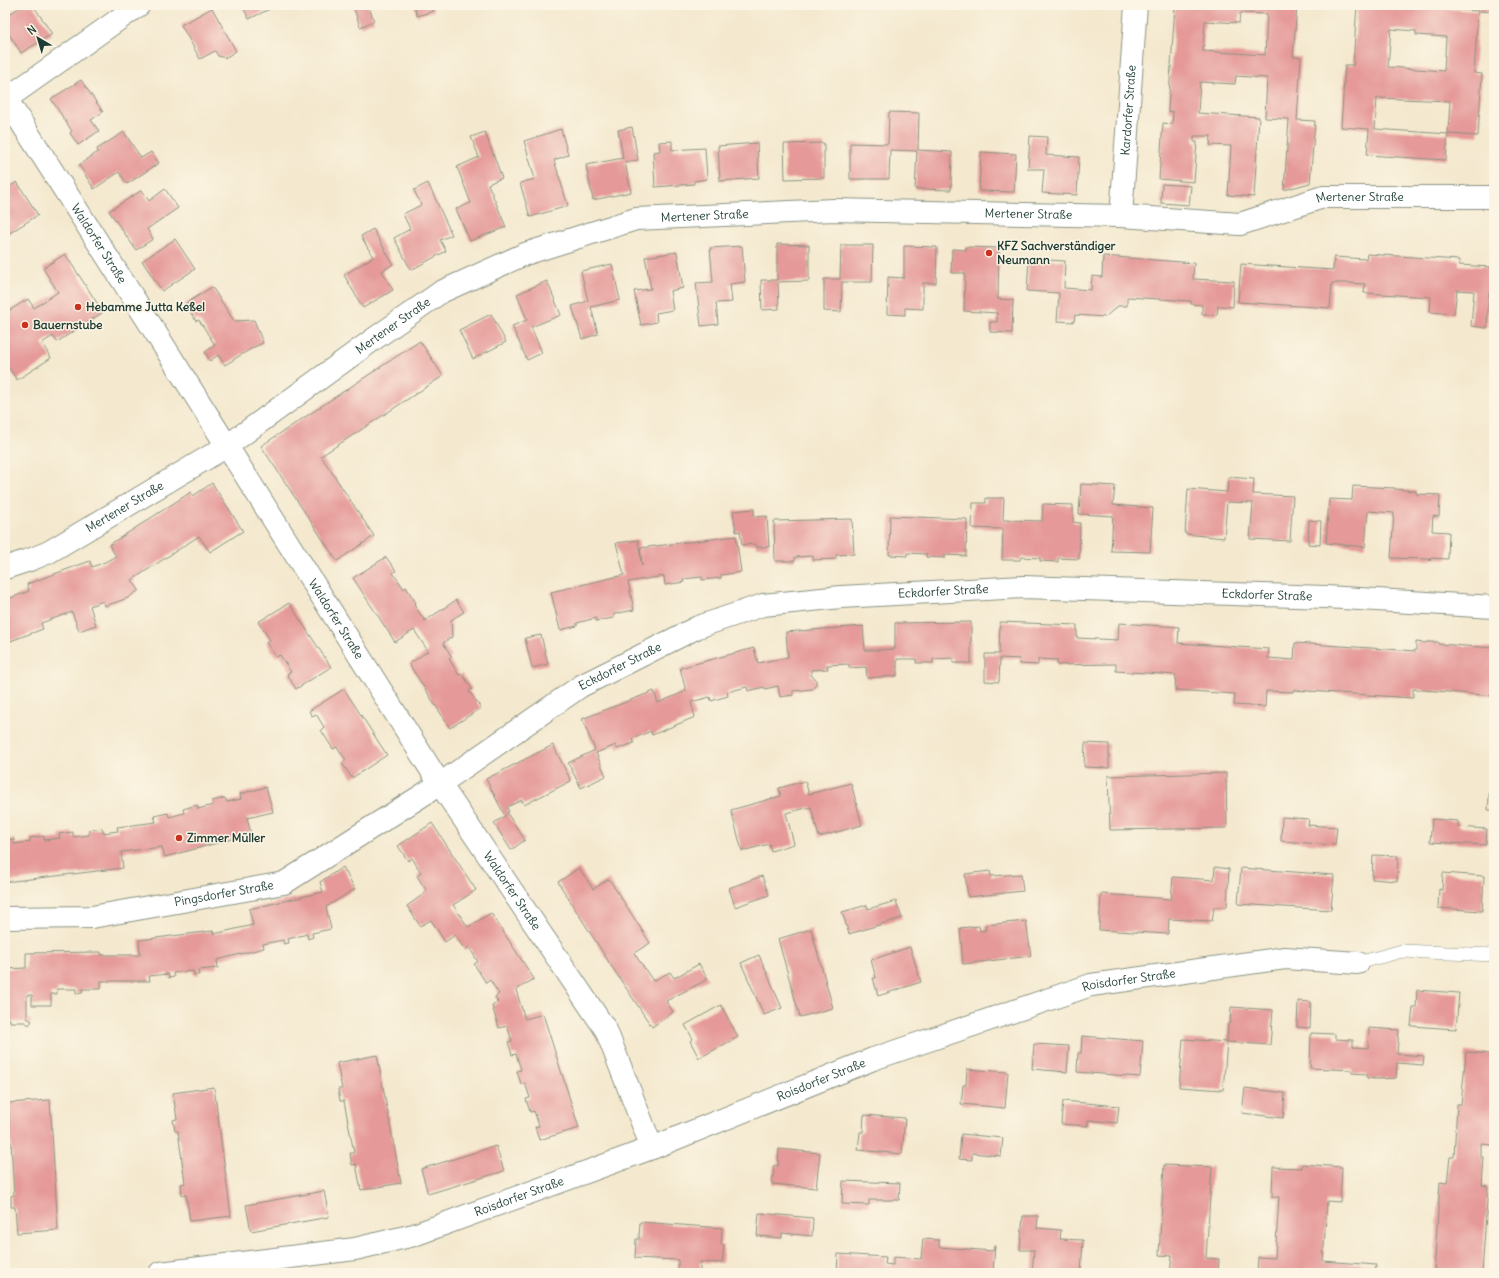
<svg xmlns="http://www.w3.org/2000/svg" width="1499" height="1278" viewBox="0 0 1499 1278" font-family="Delius,sans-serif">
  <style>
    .building { fill: #e59998; fill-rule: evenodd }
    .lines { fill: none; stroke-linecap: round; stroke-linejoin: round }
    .service-casing { stroke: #8a9382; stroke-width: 14 }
    .minor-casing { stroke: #8a9382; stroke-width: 24 }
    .service { stroke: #fff; stroke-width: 13 }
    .minor { stroke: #fff; stroke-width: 22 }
    .poi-dot { fill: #c8321e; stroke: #fcf5e5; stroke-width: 1.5 }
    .labels { text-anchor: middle; stroke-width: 3; stroke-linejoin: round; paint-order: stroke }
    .street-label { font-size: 12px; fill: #1f3d34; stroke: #fcf5e5 }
    .poi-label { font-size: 12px; font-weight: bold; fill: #1f3d34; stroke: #fcf5e5; text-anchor: start }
  </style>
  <rect width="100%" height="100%" fill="#fcf5e5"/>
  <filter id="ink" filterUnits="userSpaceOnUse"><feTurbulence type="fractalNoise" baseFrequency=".025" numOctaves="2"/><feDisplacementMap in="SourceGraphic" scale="8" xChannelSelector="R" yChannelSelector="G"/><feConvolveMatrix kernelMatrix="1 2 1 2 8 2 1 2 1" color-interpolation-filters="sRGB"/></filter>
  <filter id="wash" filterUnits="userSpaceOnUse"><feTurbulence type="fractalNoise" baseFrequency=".012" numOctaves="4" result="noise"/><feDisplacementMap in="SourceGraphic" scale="16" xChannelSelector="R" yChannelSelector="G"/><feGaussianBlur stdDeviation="0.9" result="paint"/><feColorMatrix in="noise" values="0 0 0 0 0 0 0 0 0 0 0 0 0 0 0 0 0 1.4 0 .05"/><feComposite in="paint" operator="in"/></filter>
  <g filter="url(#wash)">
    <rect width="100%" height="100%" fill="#f4e9cf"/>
    <g id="blocks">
      <path class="building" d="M 23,5 L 33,5 L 52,34 L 21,53 L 5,28 L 5,17 Z
        M 242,5 L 278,5 L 249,19 Z
        M 353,5 L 368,5 L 374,21 L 360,27 Z
        M 414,5 L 432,5 L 434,11 L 417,16 Z
        M 1175,5 L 1297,5 L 1293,57 L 1301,57 L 1297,120 L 1315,121 L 1310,183 L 1284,190 L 1289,119 L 1265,118 L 1267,78 L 1236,76 L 1235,84 L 1200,82 L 1198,113 L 1259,117 L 1254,197 L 1228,195 L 1231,146 L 1210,145 L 1211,136 L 1194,136 L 1194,142 L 1197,142 L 1194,182 L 1159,179 L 1163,123 L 1172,124 L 1173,112 L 1168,111 ZM 1240,13 L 1267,14 L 1265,55 L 1203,51 L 1205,21 L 1239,23 Z
        M 1357,5 L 1389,5 L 1478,11 L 1474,73 L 1482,74 L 1478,136 L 1448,134 L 1446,160 L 1367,155 L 1369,129 L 1341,127 L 1345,65 L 1353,65 ZM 1391,29 L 1416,31 L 1416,35 L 1446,37 L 1444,71 L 1388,67 ZM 1377,98 L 1450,101 L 1448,134 L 1375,129 Z
        M 1479,5 L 1494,5 L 1494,12 L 1478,11 Z
        M 212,8 L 236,51 L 225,58 L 218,56 L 215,51 L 200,59 L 181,25 Z
        M 81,80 L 103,112 L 91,120 L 99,131 L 78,145 L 70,133 L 72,131 L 51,99 Z
        M 889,112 L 919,113 L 918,150 L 952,152 L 951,190 L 915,189 L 917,151 L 890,150 L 889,179 L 850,179 L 850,143 L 888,144 Z
        M 632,127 L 638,160 L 625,162 L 631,192 L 593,200 L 586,165 L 623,158 L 618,130 Z
        M 561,129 L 568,155 L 554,160 L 568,206 L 530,217 L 520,183 L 535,179 L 524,141 Z
        M 124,132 L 141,158 L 151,152 L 159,163 L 127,184 L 119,172 L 94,189 L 79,165 L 98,152 L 97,149 Z
        M 485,132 L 502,178 L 488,184 L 506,227 L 470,241 L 456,209 L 471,203 L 457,167 L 479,157 L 471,137 Z
        M 1030,136 L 1047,137 L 1046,155 L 1079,157 L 1077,195 L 1042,193 L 1044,169 L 1028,169 Z
        M 672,141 L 672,150 L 705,148 L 707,179 L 694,181 L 694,184 L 655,187 L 653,152 L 660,151 L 659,142 Z
        M 757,143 L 759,178 L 720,181 L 718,146 Z
        M 824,143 L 824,178 L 785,179 L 784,144 Z
        M 981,152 L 1016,154 L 1014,192 L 979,191 Z
        M 17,182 L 38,215 L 5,236 L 5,189 Z
        M 428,183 L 452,235 L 440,240 L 446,251 L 411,270 L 394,238 L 410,229 L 403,214 L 421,205 L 414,190 Z
        M 1162,184 L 1191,186 L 1189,205 L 1161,203 Z
        M 165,189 L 178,208 L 147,229 L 153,239 L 136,250 L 109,211 L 142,190 L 149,201 Z
        M 373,229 L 393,264 L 382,271 L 393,290 L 363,308 L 344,275 L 373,257 L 361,236 Z
        M 175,239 L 195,269 L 162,291 L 142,261 Z
        M 777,244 L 809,245 L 809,281 L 778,282 L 779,309 L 762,310 L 761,280 L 777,280 Z
        M 841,245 L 873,245 L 872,282 L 842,282 L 841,312 L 824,311 L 824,279 L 840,279 Z
        M 742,246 L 745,282 L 730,284 L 732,302 L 716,303 L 718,324 L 701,326 L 696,283 L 713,282 L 710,248 Z
        M 904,246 L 937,247 L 936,283 L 923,283 L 923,309 L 905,308 L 905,315 L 887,314 L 888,277 L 904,278 Z
        M 966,247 L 999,248 L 998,299 L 1013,300 L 1012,333 L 990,332 L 990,322 L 997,322 L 997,313 L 964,311 L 965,273 L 951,273 L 952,249 L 966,250 Z
        M 677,252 L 683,288 L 670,291 L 673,310 L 656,313 L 657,322 L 641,325 L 634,291 L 651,289 L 645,257 Z
        M 65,254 L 103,312 L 57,342 L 53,336 L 42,343 L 51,358 L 17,380 L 7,365 L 5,366 L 5,313 L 28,299 L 34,308 L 58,292 L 43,268 Z
        M 1367,254 L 1459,260 L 1459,265 L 1491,267 L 1491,269 L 1494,269 L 1494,293 L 1489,293 L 1487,328 L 1471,326 L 1474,291 L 1457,290 L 1454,314 L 1430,312 L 1431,297 L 1364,293 L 1365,284 L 1349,283 L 1332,283 L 1330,308 L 1238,302 L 1241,264 L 1333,270 L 1334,257 L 1366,259 Z
        M 1103,256 L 1194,263 L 1193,279 L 1234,281 L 1233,307 L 1218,306 L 1217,315 L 1202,314 L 1202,305 L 1191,304 L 1191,301 L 1127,297 L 1127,306 L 1118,306 L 1105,317 L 1075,315 L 1074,322 L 1057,321 L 1059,293 L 1027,291 L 1029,259 L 1065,261 L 1064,288 L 1091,290 L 1092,276 L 1102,277 Z
        M 612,264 L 620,300 L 591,307 L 598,334 L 582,339 L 572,306 L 588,301 L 581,271 Z
        M 547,281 L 561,315 L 531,327 L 542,353 L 527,360 L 512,326 L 527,320 L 517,294 Z
        M 212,287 L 234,321 L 254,320 L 263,343 L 252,348 L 225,365 L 218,355 L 210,361 L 205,352 L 215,345 L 199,320 L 196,321 L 185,304 Z
        M 491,314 L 506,342 L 473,359 L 459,330 Z
        M 420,341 L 443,376 L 321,456 L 374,536 L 337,561 L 261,446 Z
        M 1228,477 L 1254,479 L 1253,494 L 1293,496 L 1290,541 L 1250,539 L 1253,503 L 1227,502 L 1224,538 L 1185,534 L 1188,489 L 1227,492 Z
        M 212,483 L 243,531 L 210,552 L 199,536 L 132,580 L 139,590 L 128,598 L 105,606 L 103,601 L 90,606 L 96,625 L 79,631 L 72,612 L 41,623 L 43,629 L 5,643 L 5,600 L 29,591 L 27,584 L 90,561 L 92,567 L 105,562 L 116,556 L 109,545 L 191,492 L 193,496 Z
        M 1081,484 L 1115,486 L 1113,505 L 1153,508 L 1150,552 L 1111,551 L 1113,516 L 1079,514 Z
        M 1353,486 L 1395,488 L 1395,489 L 1416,491 L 1416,494 L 1440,495 L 1439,517 L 1433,516 L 1432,531 L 1449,532 L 1448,559 L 1431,558 L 1430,561 L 1429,559 L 1391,558 L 1394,513 L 1368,511 L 1365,547 L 1326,543 L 1329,499 L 1352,500 Z
        M 986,498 L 1004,498 L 1003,520 L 1042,521 L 1043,504 L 1073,505 L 1073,522 L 1080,523 L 1079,559 L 1058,558 L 1058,562 L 1040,561 L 1040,558 L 1021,557 L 1020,560 L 1002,560 L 1003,529 L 972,528 L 973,503 L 986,503 Z
        M 754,509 L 754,517 L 767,516 L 769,547 L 756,547 L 756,544 L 742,545 L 740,531 L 736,532 L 733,511 Z
        M 890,516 L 967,519 L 966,556 L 945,555 L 945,558 L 926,557 L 927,554 L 907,553 L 907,556 L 889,555 Z
        M 852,519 L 854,554 L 836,555 L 836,559 L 813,560 L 813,556 L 795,557 L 795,561 L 775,561 L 774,521 Z
        M 1309,520 L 1321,521 L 1320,545 L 1308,544 Z
        M 736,536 L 741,572 L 721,575 L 721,578 L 702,580 L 702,577 L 683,579 L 684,582 L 665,585 L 664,576 L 628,582 L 634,610 L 614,614 L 614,618 L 596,621 L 596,618 L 577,623 L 577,626 L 560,630 L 551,592 L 624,575 L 616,543 L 638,540 L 642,566 L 640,548 Z
        M 386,557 L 396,571 L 393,573 L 404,589 L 406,587 L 416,603 L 414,605 L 425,621 L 456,600 L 464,612 L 451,620 L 452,637 L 443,643 L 452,657 L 449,659 L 459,675 L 462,674 L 472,689 L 469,691 L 481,708 L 450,728 L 409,664 L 428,651 L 414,630 L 395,642 L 353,578 Z
        M 289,603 L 331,667 L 296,689 L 287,674 L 291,672 L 280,655 L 276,657 L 266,642 L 270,640 L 258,622 Z
        M 971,622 L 971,663 L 953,663 L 953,658 L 933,659 L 933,663 L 916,663 L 916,659 L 897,659 L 897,676 L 867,678 L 866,667 L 849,668 L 849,664 L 827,665 L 828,669 L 811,670 L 811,675 L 816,679 L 816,685 L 812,689 L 793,691 L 793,695 L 780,697 L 778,686 L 765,689 L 764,687 L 748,691 L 747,687 L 727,692 L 728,696 L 711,701 L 710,697 L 691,702 L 695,717 L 652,735 L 651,731 L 632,739 L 634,743 L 617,749 L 616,745 L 596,753 L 606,776 L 581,788 L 568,763 L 595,750 L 582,719 L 654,691 L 658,703 L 686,691 L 680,668 L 754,648 L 758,663 L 788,657 L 786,632 L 863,626 L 865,650 L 880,650 L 895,649 L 895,623 Z
        M 1000,622 L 1077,625 L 1077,638 L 1118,640 L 1119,623 L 1179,627 L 1178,643 L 1269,649 L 1268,658 L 1294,660 L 1295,643 L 1416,651 L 1416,642 L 1426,643 L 1426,642 L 1438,642 L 1438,644 L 1494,648 L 1494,696 L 1413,689 L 1413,698 L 1293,690 L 1293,692 L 1266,691 L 1265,707 L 1234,705 L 1235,694 L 1175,690 L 1176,675 L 1116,671 L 1116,664 L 1057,665 L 1057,660 L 1038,659 L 1038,665 L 1019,664 L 1020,659 L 1000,658 L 999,682 L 985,681 L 985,654 L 999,654 Z
        M 541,635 L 548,664 L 532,668 L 525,638 Z
        M 344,689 L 387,755 L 352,778 L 342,763 L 346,760 L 337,747 L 333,749 L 321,730 L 324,727 L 316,714 L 312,716 L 309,711 Z
        M 1085,743 L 1109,744 L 1109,768 L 1084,767 Z
        M 553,745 L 571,781 L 524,805 L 522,800 L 507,807 L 509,812 L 507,813 L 525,840 L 511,850 L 494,823 L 505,816 L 486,779 Z
        M 1492,758 L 1494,758 L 1494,810 L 1488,810 Z
        M 1226,773 L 1227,828 L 1110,830 L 1108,776 Z
        M 805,781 L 809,794 L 851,783 L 862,825 L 819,837 L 811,807 L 798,810 L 786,813 L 794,844 L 771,851 L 769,844 L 742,851 L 731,810 L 781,796 L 779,788 Z
        M 266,787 L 273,812 L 247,818 L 251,834 L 165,857 L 162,847 L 121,852 L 123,868 L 5,882 L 5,840 L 14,839 L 14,844 L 30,842 L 30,838 L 44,836 L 44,840 L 60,838 L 59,834 L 73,832 L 73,837 L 89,835 L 89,830 L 102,828 L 103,833 L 118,831 L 117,827 L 156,822 L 154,816 L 168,813 L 169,817 L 184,813 L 183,809 L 197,805 L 198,809 L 213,805 L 212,801 L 225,798 L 227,802 L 241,799 L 240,794 Z
        M 1282,817 L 1309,819 L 1308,825 L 1337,827 L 1335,845 L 1281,841 Z
        M 1432,819 L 1458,821 L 1458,827 L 1487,829 L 1486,845 L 1430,842 Z
        M 432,823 L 476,890 L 453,905 L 468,927 L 491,913 L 534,979 L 516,990 L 525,1019 L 543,1014 L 579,1128 L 539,1140 L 535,1127 L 539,1126 L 534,1111 L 530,1112 L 526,1099 L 530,1098 L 525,1083 L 521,1084 L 517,1071 L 521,1070 L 516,1054 L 512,1055 L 508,1042 L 512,1041 L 507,1026 L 499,1028 L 492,1006 L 498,1002 L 495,997 L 499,994 L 490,980 L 486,983 L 474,964 L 478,962 L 469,947 L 465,950 L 455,935 L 445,942 L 431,920 L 420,926 L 407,906 L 425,893 L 426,890 L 417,876 L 421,873 L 412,858 L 408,861 L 398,846 Z
        M 1373,855 L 1398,856 L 1397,881 L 1372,879 Z
        M 343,867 L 355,889 L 326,907 L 331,929 L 312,933 L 313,937 L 308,939 L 307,934 L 288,939 L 289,943 L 284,944 L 283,940 L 263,944 L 264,948 L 217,960 L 218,968 L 198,970 L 199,975 L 194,975 L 193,971 L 173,973 L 174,977 L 169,978 L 168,974 L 149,976 L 150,981 L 101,981 L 101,989 L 82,989 L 82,993 L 76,994 L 76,989 L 57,989 L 57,994 L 51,994 L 51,1005 L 32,1005 L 32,995 L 27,995 L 27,1018 L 32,1021 L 29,1025 L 25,1022 L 10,1022 L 10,1019 L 7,1019 L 5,969 L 26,968 L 26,953 L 101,952 L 101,955 L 140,955 L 139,940 L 213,931 L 214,934 L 253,925 L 249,909 L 323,892 L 320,882 Z
        M 1215,867 L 1229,869 L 1227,907 L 1214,907 L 1212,921 L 1169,919 L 1168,934 L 1099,930 L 1101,894 L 1171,899 L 1173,877 L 1214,880 Z
        M 579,868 L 593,889 L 609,879 L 650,943 L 634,953 L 653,981 L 670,972 L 674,978 L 699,964 L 708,979 L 666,1001 L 673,1012 L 652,1027 L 612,967 L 558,882 Z
        M 1241,868 L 1334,875 L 1331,910 L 1238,904 Z
        M 990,871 L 991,876 L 1021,874 L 1023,891 L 968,897 L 965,874 Z
        M 1443,873 L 1484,876 L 1482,911 L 1438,908 L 1439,889 L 1442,890 Z
        M 762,876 L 769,895 L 735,907 L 729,888 Z
        M 896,901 L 902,918 L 849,934 L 842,912 L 867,905 L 868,909 Z
        M 1026,921 L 1031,956 L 963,964 L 960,928 L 979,926 L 980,931 L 986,930 L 985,925 Z
        M 811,929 L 833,1008 L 800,1017 L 778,939 Z
        M 910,947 L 921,982 L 878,996 L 873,978 L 876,978 L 871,960 Z
        M 759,955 L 782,1008 L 764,1015 L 741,963 Z
        M 1417,990 L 1459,993 L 1456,1029 L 1411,1026 L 1413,1007 L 1416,1007 Z
        M 1298,1001 L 1311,1002 L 1310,1028 L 1297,1027 Z
        M 721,1005 L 738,1037 L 699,1058 L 690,1041 L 693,1039 L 685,1025 Z
        M 1231,1007 L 1273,1010 L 1270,1045 L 1227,1042 L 1228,1023 L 1230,1023 Z
        M 1369,1028 L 1399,1030 L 1397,1054 L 1424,1056 L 1423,1065 L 1397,1063 L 1396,1078 L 1377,1079 L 1367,1078 L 1367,1074 L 1352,1073 L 1352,1070 L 1310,1068 L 1311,1033 L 1335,1034 L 1335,1039 L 1353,1040 L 1353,1047 L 1368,1048 Z
        M 1082,1036 L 1143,1041 L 1140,1077 L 1077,1072 L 1078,1053 L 1081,1053 Z
        M 1183,1039 L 1227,1042 L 1223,1090 L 1179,1087 Z
        M 1034,1044 L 1069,1046 L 1067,1072 L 1032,1069 Z
        M 1466,1052 L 1491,1054 L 1491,1068 L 1494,1068 L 1494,1145 L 1481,1144 L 1481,1157 L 1484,1157 L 1482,1185 L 1488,1186 L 1482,1273 L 1434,1273 L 1440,1182 L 1447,1183 L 1450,1157 L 1454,1157 L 1457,1104 L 1461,1104 Z
        M 377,1055 L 401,1183 L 361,1190 L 356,1164 L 352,1165 L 350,1153 L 354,1153 L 344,1101 L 340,1101 L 338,1089 L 342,1089 L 337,1063 Z
        M 967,1069 L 1008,1072 L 1005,1108 L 961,1104 L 963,1085 L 966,1085 Z
        M 214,1087 L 231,1216 L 190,1221 L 186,1195 L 182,1195 L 181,1184 L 185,1183 L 178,1131 L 175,1131 L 173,1120 L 177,1119 L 173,1093 Z
        M 1245,1088 L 1285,1093 L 1283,1118 L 1242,1113 Z
        M 50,1100 L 58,1230 L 17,1233 L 15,1207 L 11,1207 L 11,1196 L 14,1195 L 11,1142 L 7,1142 L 6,1130 L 10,1130 L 8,1103 Z
        M 1063,1101 L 1119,1106 L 1117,1123 L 1088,1120 L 1088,1126 L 1061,1124 Z
        M 864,1115 L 905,1118 L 902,1154 L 858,1150 L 860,1132 L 863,1132 Z
        M 961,1134 L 1003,1138 L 1001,1156 L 972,1153 L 972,1160 L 959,1159 Z
        M 496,1146 L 504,1171 L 428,1194 L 421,1169 Z
        M 779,1149 L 820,1153 L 816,1188 L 772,1184 L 774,1165 L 778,1166 Z
        M 1302,1164 L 1342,1167 L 1340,1202 L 1327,1201 L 1323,1261 L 1376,1265 L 1375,1273 L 1257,1273 L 1258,1257 L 1275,1258 L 1279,1197 L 1272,1197 L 1273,1167 L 1302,1168 Z
        M 1164,1165 L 1212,1167 L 1206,1258 L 1219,1259 L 1218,1273 L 1170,1273 L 1172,1256 L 1159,1255 Z
        M 843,1181 L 900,1183 L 899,1200 L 869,1200 L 869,1205 L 842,1204 Z
        M 324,1191 L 329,1217 L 251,1231 L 246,1205 Z
        M 759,1213 L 813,1218 L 812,1236 L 782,1233 L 782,1238 L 757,1236 Z
        M 1023,1216 L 1038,1216 L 1037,1228 L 1061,1230 L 1060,1239 L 1083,1240 L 1081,1273 L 1032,1273 L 1034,1250 L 1020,1250 Z
        M 640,1222 L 722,1228 L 721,1245 L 724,1245 L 722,1263 L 700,1262 L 700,1273 L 678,1273 L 678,1260 L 635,1258 L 636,1239 L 639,1239 Z
        M 923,1239 L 939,1240 L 939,1247 L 993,1251 L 994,1246 L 995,1246 L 993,1273 L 943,1273 L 943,1270 L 921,1269 L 921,1273 L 837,1273 L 838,1254 L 886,1257 L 885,1264 L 893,1265 L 893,1257 L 921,1259 Z"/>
    </g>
  </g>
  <g filter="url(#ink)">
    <use href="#blocks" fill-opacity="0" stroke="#8a9382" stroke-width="1"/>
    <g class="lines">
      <defs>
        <path id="service" d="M 1358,963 L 1402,951 L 1494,955"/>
        <g id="minor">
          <path id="s1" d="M 5,97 L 145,316 L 440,784 L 606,1030 L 652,1148"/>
          <path d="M 6,99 L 139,5"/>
          <path id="s2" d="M 1121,216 L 1136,5"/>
          <path id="s3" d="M 5,568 L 32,559 L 49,552 L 227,446 L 374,339 L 441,292 L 525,254 L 636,219 L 833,210 L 1121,216 L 1240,224 L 1323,197 L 1494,197"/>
          <path id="s4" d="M 5,918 L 92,917 L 284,883 L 440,784 L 581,686 L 698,627 L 763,605 L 841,597 L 1023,587 L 1326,597 L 1494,607"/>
          <path id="s5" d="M 160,1273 L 355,1249 L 414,1235 L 652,1148 L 873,1059 L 1091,985 L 1285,958 L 1358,963"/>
        </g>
      </defs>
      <use href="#service" class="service-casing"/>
      <use href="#minor" class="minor-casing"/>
      <use href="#service" class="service"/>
      <use href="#minor" class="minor"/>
    </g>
  </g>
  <g class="poi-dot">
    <circle cx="989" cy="253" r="4"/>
    <circle cx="78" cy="307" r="4"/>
    <circle cx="25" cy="325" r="4"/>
    <circle cx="179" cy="838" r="4"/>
  </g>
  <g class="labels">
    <g class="street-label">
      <text dy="4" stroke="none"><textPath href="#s2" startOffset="106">Kardorfer Straße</textPath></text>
      <text dy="4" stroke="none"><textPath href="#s3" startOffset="1455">Mertener Straße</textPath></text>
      <text dy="4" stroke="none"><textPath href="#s3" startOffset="1119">Mertener Straße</textPath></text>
      <text dy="4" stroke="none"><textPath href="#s3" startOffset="795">Mertener Straße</textPath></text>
      <text dy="4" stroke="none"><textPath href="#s1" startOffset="174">Waldorfer Straße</textPath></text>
      <text dy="4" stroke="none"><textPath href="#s3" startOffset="459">Mertener Straße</textPath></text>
      <text dy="4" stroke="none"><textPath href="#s3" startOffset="135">Mertener Straße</textPath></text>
      <text dy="4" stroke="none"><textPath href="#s4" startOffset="1019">Eckdorfer Straße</textPath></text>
      <text dy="4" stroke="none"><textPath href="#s4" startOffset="1343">Eckdorfer Straße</textPath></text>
      <text dy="4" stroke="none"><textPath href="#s1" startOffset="618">Waldorfer Straße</textPath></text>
      <text dy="4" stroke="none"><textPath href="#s4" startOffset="682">Eckdorfer Straße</textPath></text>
      <text dy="4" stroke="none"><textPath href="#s1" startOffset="942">Waldorfer Straße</textPath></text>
      <text dy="4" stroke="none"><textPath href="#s4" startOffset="221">Pingsdorfer Straße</textPath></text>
      <text dy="4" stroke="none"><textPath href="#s5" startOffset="1017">Roisdorfer Straße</textPath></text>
      <text dy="4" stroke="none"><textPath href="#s5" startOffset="693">Roisdorfer Straße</textPath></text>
      <text dy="4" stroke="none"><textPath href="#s5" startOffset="369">Roisdorfer Straße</textPath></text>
    </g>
    <g class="poi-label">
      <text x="997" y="250">KFZ Sachverständiger<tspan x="997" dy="14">Neumann</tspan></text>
      <text x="86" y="311">Hebamme Jutta Keßel</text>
      <text x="33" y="329">Bauernstube</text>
      <text x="187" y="842">Zimmer Müller</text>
    </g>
  </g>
  <rect width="1499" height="1278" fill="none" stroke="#fcf5e5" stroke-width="20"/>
  <g transform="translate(38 38) rotate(322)" stroke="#fcf5e5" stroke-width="3" paint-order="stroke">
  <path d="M0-3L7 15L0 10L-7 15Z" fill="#1f3d34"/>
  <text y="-6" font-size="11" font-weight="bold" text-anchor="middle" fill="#1f3d34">N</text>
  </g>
</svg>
